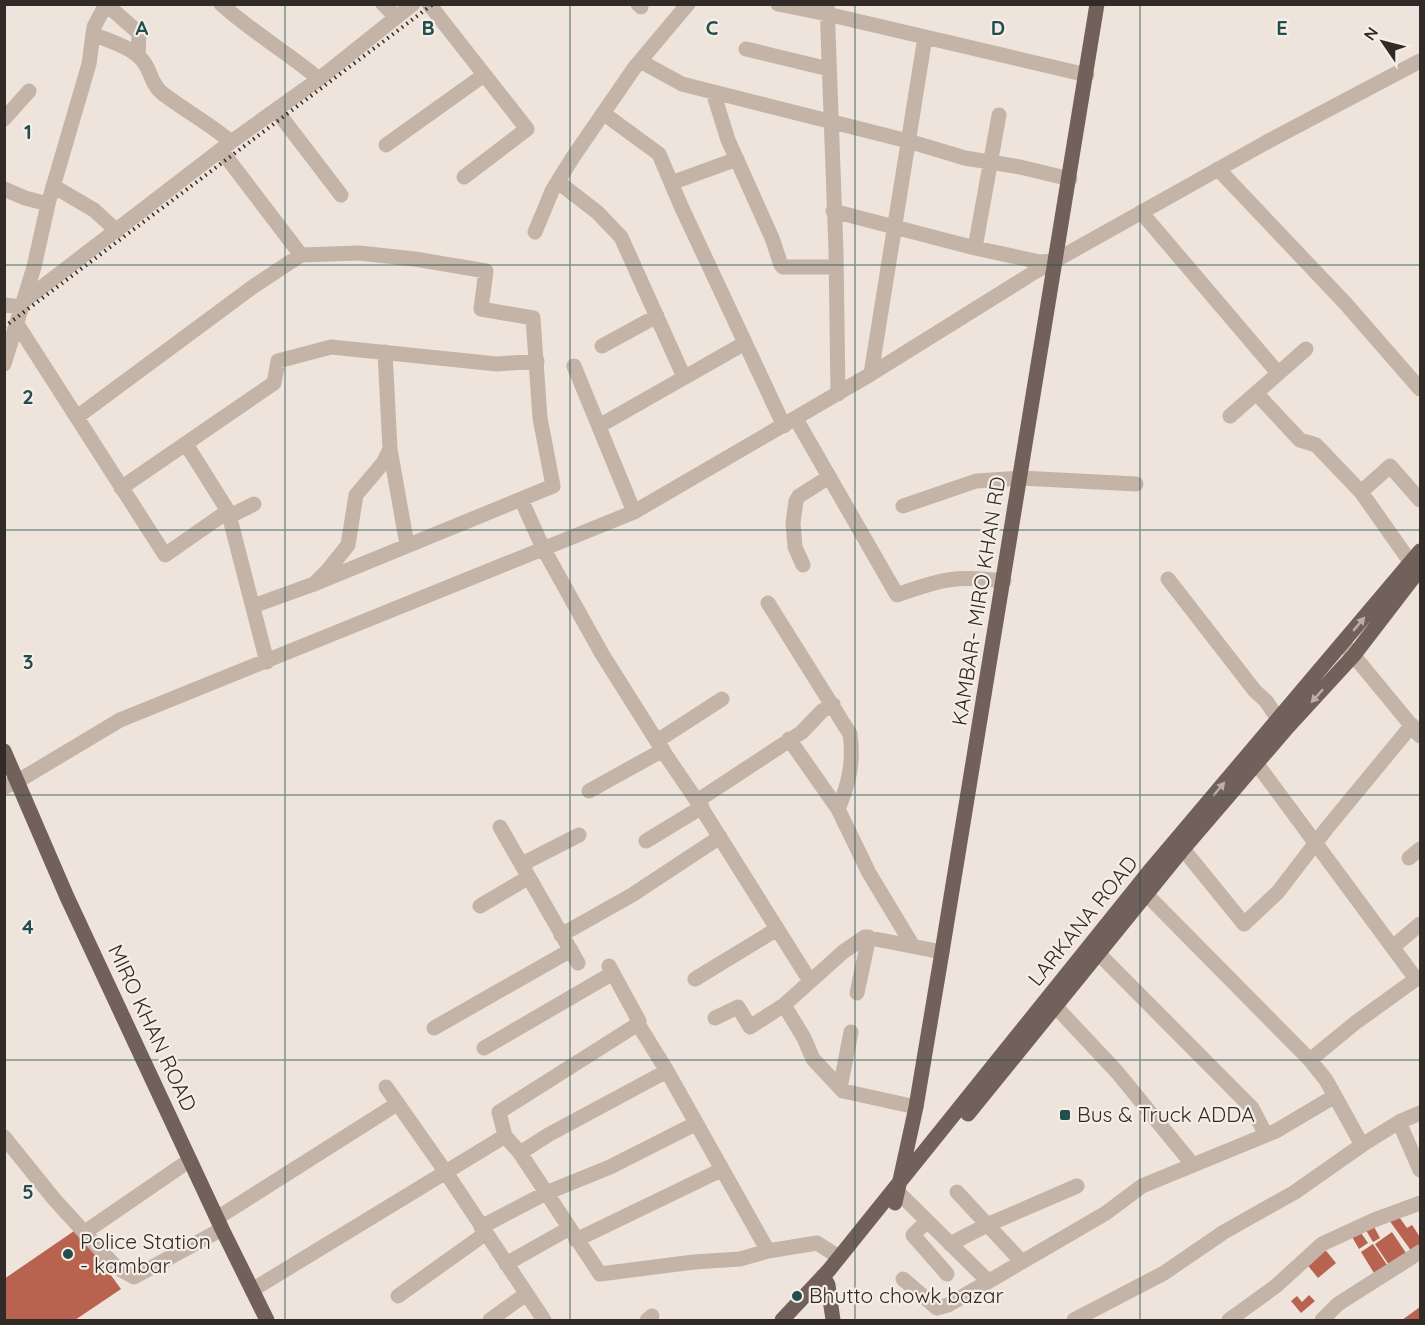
<svg xmlns="http://www.w3.org/2000/svg" width="1425" height="1325" viewBox="0 0 1425 1325" font-family="Quicksand,sans-serif">
  <style>
    .building { fill: #b76350 }
    .lines { fill: none; stroke-linecap: round; stroke-linejoin: round }
    .minor { stroke: #c4b4a8; stroke-width: 15 }
    .major { stroke: #72615a; stroke-width: 15 }
    .rail { stroke: #322a27; stroke-width: 4; stroke-dasharray: 1.5 4.5; stroke-linecap: butt }
    .oneway { fill: #bbafa7 }
    .grid { fill: none; stroke: #224e4e; stroke-width: 1.5; stroke-opacity: 0.55 }
    .poi-dot { fill: #224e4e; stroke: #f6eee6; stroke-width: 2 }
    .labels { text-anchor: middle; stroke-width: 4.5; stroke-linejoin: round; paint-order: stroke }
    .street-label { font-size: 21px; fill: #322a27; stroke: #f6eee6 }
    .poi-label { font-size: 21px; fill: #322a27; stroke: #f6eee6; text-anchor: start }
    .grid-label { font-size: 20px; text-anchor: middle; font-weight: bold; fill: #224e4e; stroke: #f6eee6; stroke-width: 4.5; stroke-linejoin: round; paint-order: stroke }
  </style>
  <rect width="100%" height="100%" fill="#eee4db"/>
  <path class="building" d="M 1397,1214 L 1407,1228 L 1412,1225 L 1420,1237 L 1420,1246 L 1412,1252 L 1389,1220 Z
    M 1372,1223 L 1380,1238 L 1373,1242 L 1364,1227 Z
    M 77,1229 L 121,1289 L 75,1320 L 4,1320 L 4,1279 Z
    M 1359,1230 L 1368,1243 L 1359,1249 L 1351,1235 Z
    M 1392,1232 L 1406,1253 L 1389,1265 L 1375,1244 Z
    M 1373,1244 L 1387,1265 L 1374,1273 L 1361,1252 Z
    M 1323,1247 L 1336,1263 L 1318,1278 L 1305,1262 Z
    M 1309,1295 L 1315,1301 L 1301,1313 L 1291,1301 L 1297,1296 L 1302,1302 Z
    M 1420,1307 L 1420,1319 L 1418,1320 L 1402,1320 Z"/>
  <g class="lines">
    <path class="minor" d="M 106,4 L 139,33 L 138,56
      M 221,4 C 252,32 288,53 319,79
      M 383,4 L 396,17
      M 429,4 L 527,129 L 464,177
      M 638,4 L 641,7
      M 778,4 L 827,14 L 1087,75
      M 827,4 L 836,251 L 838,394
      M 93,34 C 109,41 132,47 143,61 C 151,71 151,84 162,93 C 184,110 209,123 231,142
      M 746,49 L 829,69
      M 640,61 L 682,84 L 908,141 L 965,158 L 1020,167 L 1070,179
      M 713,92 L 728,140 L 772,238 L 781,265 L 783,267 L 835,267
      M 276,110 L 341,195
      M 603,113 L 659,154 L 681,206 L 784,426
      M 4,119 L 29,91
      M 386,145 L 484,75
      M 221,150 L 301,255
      M 1218,169 L 1346,304 L 1420,389
      M 558,182 L 597,212 L 621,237 L 684,377
      M 671,183 L 737,159
      M 53,186 L 94,210 L 117,231
      M 4,189 L 25,198 L 48,204
      M 833,211 L 975,248 L 1040,262 L 1055,261
      M 1141,212 L 1278,373
      M 535,232 L 552,191 L 573,157 L 635,67 L 688,4
      M 975,248 L 999,115
      M 24,301 L 231,142 L 319,79 L 413,4
      M 4,305 L 22,307
      M 17,324 L 165,555 L 228,511
      M 602,346 L 657,316
      M 4,364 L 34,267 L 48,204 L 89,64 L 94,27 L 106,4
      M 574,366 L 634,512
      M 871,374 L 925,37
      M 1256,393 L 1300,440 L 1316,445 L 1361,492
      M 1230,416 L 1306,349
      M 77,417 L 254,286 L 301,255 L 359,253 L 415,259 L 486,271 L 481,309 L 533,318 L 540,418 L 553,486 L 314,584
      M 796,419 L 897,595 C 941,579 957,575 1004,581
      M 599,426 L 745,343
      M 186,444 L 228,511 L 267,662
      M 390,449 L 407,545
      M 121,488 L 274,383 L 278,361 L 331,347 L 497,364 L 537,361
      M 521,499 L 543,548 L 602,654 L 665,754 L 697,801 L 810,981
      M 903,506 L 976,481 L 1021,478 L 1136,484
      M 230,516 L 254,504
      M 1411,563 L 1361,492 L 1390,466 L 1420,500
      M 803,565 L 795,547 L 793,523 L 796,501 L 799,496 L 829,477
      M 1168,579 L 1255,691 L 1266,701 L 1278,719
      M 768,603 L 850,734 C 854,761 849,784 838,809
      M 253,606 L 314,584 L 328,570 L 348,545 L 356,495 L 383,463 L 390,449 L 385,352
      M 1345,645 L 1420,736
      M 789,739 L 838,809 L 869,873 L 913,946
      M 657,741 L 722,699
      M 1257,764 L 1416,979 L 1355,1023 L 1310,1060
      M 4,787 L 18,781 L 120,720 L 634,512 L 871,374 L 1033,273 L 1265,143 L 1420,61
      M 589,791 L 663,750
      M 697,801 L 802,732 L 822,711 L 833,704
      M 500,827 L 578,963
      M 646,841 L 702,807
      M 1183,849 L 1244,924 L 1278,892 L 1327,828 L 1412,725
      M 1409,858 L 1420,849
      M 522,864 L 579,835
      M 1146,894 L 1310,1060 L 1326,1080 L 1362,1145
      M 480,906 L 529,877
      M 561,935 L 632,895 L 720,837
      M 1393,947 L 1420,924
      M 1098,953 L 1252,1108 L 1266,1135
      M 609,966 L 639,1021 L 638,1024 L 667,1071 L 768,1251 L 817,1243 L 839,1257
      M 695,979 L 777,929
      M 857,993 L 869,937
      M 784,1005 L 804,1038 L 813,1059 L 843,1091 L 916,1107
      M 1056,1007 L 1117,1072 L 1193,1165
      M 715,1018 L 738,1007 L 750,1027 L 784,1005 L 843,952 L 865,937 L 942,952
      M 638,1024 L 499,1112 L 505,1136 L 520,1153 L 600,1274 L 694,1262 L 740,1259 L 768,1251
      M 434,1028 L 571,950
      M 484,1048 L 613,973
      M 386,1087 L 445,1171 L 544,1320
      M 840,1088 L 851,1032
      M 1399,1122 L 1420,1170
      M 4,1137 L 54,1199 L 116,1267 L 134,1277 L 222,1229
      M 520,1153 L 548,1135 L 667,1071
      M 957,1192 L 1022,1262
      M 901,1195 L 988,1281
      M 217,1218 L 397,1104
      M 927,1221 L 913,1235 L 947,1274
      M 481,1227 L 546,1193 L 610,1167 L 695,1124
      M 85,1232 L 190,1160
      M 576,1240 L 721,1170
      M 950,1244 L 987,1225 L 1077,1186
      M 506,1264 L 568,1229
      M 903,1279 L 937,1308 L 948,1305 L 1106,1213 L 1142,1186 L 1276,1131 L 1335,1096
      M 252,1290 L 505,1136
      M 398,1296 L 486,1233
      M 490,1320 L 526,1294
      M 647,1320 L 652,1316
      M 1074,1320 L 1164,1273 L 1224,1232 L 1295,1192 L 1362,1145 L 1399,1122 L 1420,1113
      M 1229,1320 L 1276,1286 L 1322,1244 L 1374,1220 L 1420,1203
      M 1322,1320 L 1338,1304 L 1420,1252"/>
    <path class="major" d="M 4,751 L 67,897 L 222,1229 L 267,1320
      M 968,1114 L 1183,849 L 1286,729 L 1354,655 L 1420,569
      M 895,1203 L 916,1107 L 942,952 L 1097,4
      M 823,1276 L 828,1285 L 833,1320
      M 782,1320 L 829,1270 L 1152,868 L 1420,551"/>
    <path class="rail" d="M 4,327 L 433,4"/>
  </g>
  <defs><path id="oneway-solid" d="M-6-.8H1V-3.2L6.5 0L1 3.2V.8H-6Z" transform="scale(1.5)"/></defs>
  <g class="oneway">
    <use href="#oneway-solid" transform="translate(1359 624) rotate(-50)"/>
    <use href="#oneway-solid" transform="translate(1317 696) rotate(132)"/>
    <use href="#oneway-solid" transform="translate(1219 789) rotate(-50)"/>
  </g>
  <path class="grid" d="M 285,4 L 285,1320M 570,4 L 570,1320M 855,4 L 855,1320M 1140,4 L 1140,1320M 4,265 L 1420,265M 4,530 L 1420,530M 4,795 L 1420,795M 4,1060 L 1420,1060"/>
  <g class="poi-dot">
    <rect x="1059" y="1109" width="12" height="12" rx="3"/>
    <circle cx="68" cy="1254" r="6"/>
    <circle cx="797" cy="1296" r="6"/>
  </g>
  <g class="labels">
    <g class="street-label">
      <text transform="translate(979 601) rotate(-81)" y="7">KAMBAR- MIRO KHAN RD</text>
      <text transform="translate(1083 921) rotate(-51)" y="7">LARKANA ROAD</text>
      <text transform="translate(152 1028) rotate(65)" y="7">MIRO KHAN ROAD</text>
    </g>
    <g class="poi-label">
      <text x="1077" y="1122">Bus &amp; Truck ADDA</text>
      <text x="80" y="1249">Police Station<tspan x="80" dy="24">- kambar</tspan></text>
      <text x="809" y="1303">Bhutto chowk bazar</text>
    </g>
  </g>
  <g class="grid-label">
    <text x="142" y="35">A</text>
    <text x="428" y="35">B</text>
    <text x="712" y="35">C</text>
    <text x="998" y="35">D</text>
    <text x="1282" y="35">E</text>
    <text x="28" y="139">1</text>
    <text x="28" y="404">2</text>
    <text x="28" y="669">3</text>
    <text x="28" y="934">4</text>
    <text x="28" y="1199">5</text>
  </g>
  <rect width="1425" height="1325" fill="none" stroke="#322a27" stroke-width="12"/>
  <g transform="translate(1383 42) rotate(305)" stroke="#f6eee6" stroke-width="4.5" paint-order="stroke">
  <path d="M0-4.5L10 22L0 15L-10 22Z" fill="#322a27"/>
  <text y="-9" font-size="16" font-weight="bold" text-anchor="middle" fill="#322a27">N</text>
  </g>
</svg>
